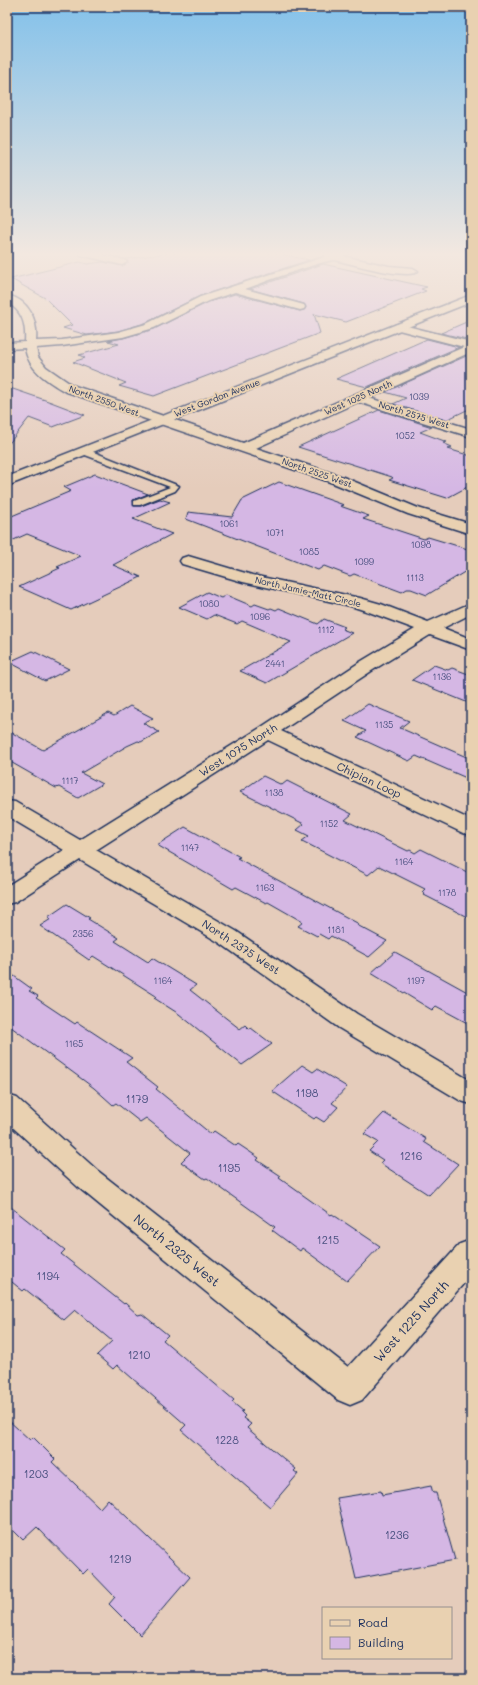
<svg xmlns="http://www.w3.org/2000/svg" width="478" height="1685" viewBox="0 0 478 1685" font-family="Mali,sans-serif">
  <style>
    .building { fill: #d5b7e4; stroke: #1b2f5e }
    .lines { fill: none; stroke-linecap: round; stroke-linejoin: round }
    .lane-casing { stroke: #1b2f5e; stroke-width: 3 }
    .street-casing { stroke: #1b2f5e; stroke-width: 3 }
    .secondary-casing { stroke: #1b2f5e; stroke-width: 3 }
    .lane { fill: #e9d1b1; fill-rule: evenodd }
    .street { fill: #e9d1b1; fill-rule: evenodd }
    .secondary { fill: #e9d1b1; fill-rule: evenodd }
    .labels { text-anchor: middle; stroke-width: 4; stroke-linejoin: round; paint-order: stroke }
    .number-label { font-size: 9px; fill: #4a5180 }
    .far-street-label { font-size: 9px; fill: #1b2f5e; stroke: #e9d1b1 }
    .street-label { font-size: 11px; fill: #1b2f5e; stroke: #e9d1b1 }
    .near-number-label { font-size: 11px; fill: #4a5180 }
    .near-street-label { font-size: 13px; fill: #1b2f5e; stroke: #e9d1b1 }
  </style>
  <rect width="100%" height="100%" fill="#e5ccbb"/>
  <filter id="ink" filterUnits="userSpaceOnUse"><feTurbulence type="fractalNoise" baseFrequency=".025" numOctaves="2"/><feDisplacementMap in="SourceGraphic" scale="8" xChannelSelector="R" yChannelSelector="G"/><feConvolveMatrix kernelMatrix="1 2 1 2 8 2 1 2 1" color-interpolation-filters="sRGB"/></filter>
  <g filter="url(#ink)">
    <path class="building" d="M 168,253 L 276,253 L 309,260 L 200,296 L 145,323 L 118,331 L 87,335 L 63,328 L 72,325 L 45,298 L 11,279 L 80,262 L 87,264 L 103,262 L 123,266 L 128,262 L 126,259 Z
      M 323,264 L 427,287 L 421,289 L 426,291 L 346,322 L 314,314 L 320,333 L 154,396 L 119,386 L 126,383 L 73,362 L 85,358 L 79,355 L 119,344 L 108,341 L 123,338 L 154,329 L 209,302 L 235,294 L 300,311 L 304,310 L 306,308 L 304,304 L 250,289 Z
      M 471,320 L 471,340 L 441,333 Z
      M 427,339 L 459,347 L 367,387 L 336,379 Z
      M 471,354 L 471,408 L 446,420 L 393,404 L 406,398 L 385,392 Z
      M 7,387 L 51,402 L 85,415 L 53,427 L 29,418 L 7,446 Z
      M 379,410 L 432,427 L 420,432 L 447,442 L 443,443 L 452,447 L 448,449 L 471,456 L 471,485 L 447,498 L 389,480 L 393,478 L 392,477 L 298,447 Z
      M 95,474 L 148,494 L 133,500 L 134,506 L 141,506 L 160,499 L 170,502 L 133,519 L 172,534 L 113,565 L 141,577 L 71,610 L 19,587 L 60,568 L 57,567 L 81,556 L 27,534 L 7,543 L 7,518 L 71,491 L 64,487 Z
      M 279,482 L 344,505 L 340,506 L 369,516 L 363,519 L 424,539 L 428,537 L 471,550 L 471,568 L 427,595 L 411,589 L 407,589 L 402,592 L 354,574 L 350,576 L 324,566 L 318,570 L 186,519 L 188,512 L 232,517 L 242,500 Z
      M 207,592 L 221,598 L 226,595 L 252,606 L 255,604 L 269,609 L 271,608 L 276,610 L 279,608 L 318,624 L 324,619 L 345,627 L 342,629 L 352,633 L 267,683 L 240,671 L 291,642 L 242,621 L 237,624 L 214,615 L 207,619 L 179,607 Z
      M 33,651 L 69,669 L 45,681 L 9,662 Z
      M 434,665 L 448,670 L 452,668 L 471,675 L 471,704 L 412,680 Z
      M 368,704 L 409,721 L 400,728 L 471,759 L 471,780 L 416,756 L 409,761 L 357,737 L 366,731 L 344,721 Z
      M 130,706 L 153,718 L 143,723 L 159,732 L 141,742 L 138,741 L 127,746 L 81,773 L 102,784 L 78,798 L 59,787 L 56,788 L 7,760 L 7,730 L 43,750 L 108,713 L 114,716 Z
      M 263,776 L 282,785 L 287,781 L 352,814 L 345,820 L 408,851 L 410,850 L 415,853 L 421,849 L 471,874 L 471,919 L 424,895 L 425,894 L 422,892 L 425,889 L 379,866 L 368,875 L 302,841 L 309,836 L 297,830 L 304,824 L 240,792 Z
      M 185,827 L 240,857 L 237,858 L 359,924 L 357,925 L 387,941 L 369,957 L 331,936 L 328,939 L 319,934 L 317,936 L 298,926 L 303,922 L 268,902 L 266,903 L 236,887 L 233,889 L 157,845 Z
      M 67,904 L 90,918 L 88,919 L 119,938 L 115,941 L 148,962 L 152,958 L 196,985 L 190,990 L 240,1029 L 245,1025 L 249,1029 L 251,1028 L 272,1044 L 242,1065 L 179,1014 L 154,998 L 156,996 L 93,956 L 89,960 L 40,926 L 51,919 L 48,917 Z
      M 395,952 L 471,994 L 471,1025 L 436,1006 L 432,1010 L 371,973 Z
      M 7,971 L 32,989 L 29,991 L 38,996 L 36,998 L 75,1024 L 77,1022 L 132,1058 L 126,1062 L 158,1087 L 156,1089 L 211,1134 L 214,1131 L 236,1146 L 238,1144 L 259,1158 L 257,1160 L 281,1176 L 279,1178 L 331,1215 L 332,1214 L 380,1246 L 347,1281 L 302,1248 L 300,1251 L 272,1230 L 275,1227 L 207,1178 L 205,1179 L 181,1162 L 190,1153 L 146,1118 L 140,1122 L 116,1103 L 113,1105 L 94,1088 L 7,1024 Z
      M 302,1065 L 313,1072 L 317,1069 L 347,1087 L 332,1103 L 338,1107 L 324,1122 L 316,1117 L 314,1119 L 272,1091 Z
      M 384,1113 L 426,1139 L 424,1142 L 458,1164 L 429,1195 L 380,1163 L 383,1160 L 369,1151 L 378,1142 L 364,1134 Z
      M 7,1204 L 65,1250 L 61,1254 L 124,1304 L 125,1303 L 138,1315 L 142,1314 L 168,1335 L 163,1340 L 234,1400 L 232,1402 L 243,1411 L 241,1412 L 245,1416 L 243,1418 L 251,1424 L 247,1428 L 296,1469 L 294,1471 L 298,1474 L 270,1507 L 181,1430 L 186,1425 L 117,1365 L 113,1369 L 97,1355 L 112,1341 L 75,1310 L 64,1320 L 25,1289 L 23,1291 L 7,1278 Z
      M 7,1419 L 30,1440 L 33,1437 L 55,1459 L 52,1462 L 100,1508 L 108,1499 L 190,1577 L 140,1635 L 109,1604 L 115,1597 L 88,1569 L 83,1574 L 37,1527 L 23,1540 L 7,1524 Z
      M 431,1486 L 433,1493 L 436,1493 L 455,1560 L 356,1579 L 337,1498 L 381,1491 L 382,1495 Z"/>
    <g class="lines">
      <defs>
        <path id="lane" d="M 80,449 L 86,449 L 179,486 L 175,491 L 140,505 L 134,505 L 134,501 L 170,487 L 80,453 Z"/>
        <path id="street" d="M 79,253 L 95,253 L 125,260 L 127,262 L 122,265 L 81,255 Z
          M 328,253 L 349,253 L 343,256 L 389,266 L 413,268 L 418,271 C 410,281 349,263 335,260 C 326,259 259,284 245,289 L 304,305 L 305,307 L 304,309 L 300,310 L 235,292 L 208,301 L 154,328 L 123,337 L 62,346 L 36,348 L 38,357 L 46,367 L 72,385 L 243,443 L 464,347 L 395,329 L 393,327 L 395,325 L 399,324 L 471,342 L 471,352 L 369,398 L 471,429 L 471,437 L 358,402 L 256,448 L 343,477 L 418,508 L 471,524 L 471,534 L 408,514 L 333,483 L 64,391 C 47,381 28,369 25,348 L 7,349 L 7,343 L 25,342 C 26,324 23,312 7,302 L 7,295 C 29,300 38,320 36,341 L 62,340 L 118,332 L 146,324 L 200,297 L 324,257 L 325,254 Z
          M 188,556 L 252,575 L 360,598 L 381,604 L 428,622 L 471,603 L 471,614 L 443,628 L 471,639 L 471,650 L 430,635 L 373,670 L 281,731 L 471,820 L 471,835 L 463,833 L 268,740 L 96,850 L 236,931 L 357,1014 L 471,1081 L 471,1104 L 461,1101 L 339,1028 L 220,943 L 80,860 L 15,902 L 7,904 L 7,886 L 64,850 L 7,816 L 7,801 L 15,802 L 80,840 L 260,728 L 360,662 L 415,629 L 369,612 L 351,606 L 243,582 L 182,564 L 180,561 L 182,558 Z
          M 7,1095 L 17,1098 L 98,1171 L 348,1367 L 460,1244 L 471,1240 L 471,1275 L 362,1400 L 350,1405 L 338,1400 L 78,1187 L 7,1122 Z"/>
        <path id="secondary" d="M 471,295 L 471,302 L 7,486 L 7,477 Z"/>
      </defs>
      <use href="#lane" class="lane-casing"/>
      <use href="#street" class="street-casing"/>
      <use href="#secondary" class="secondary-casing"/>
      <use href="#lane" class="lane"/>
      <use href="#street" class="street"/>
      <use href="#secondary" class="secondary"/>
    </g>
  </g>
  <linearGradient id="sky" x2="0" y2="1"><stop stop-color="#83c1ea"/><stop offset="0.52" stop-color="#f3e8e0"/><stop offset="1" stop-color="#f3e8e0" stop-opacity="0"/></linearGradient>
  <rect width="478" height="489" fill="url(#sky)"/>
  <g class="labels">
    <g class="number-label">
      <text x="419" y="400">1039</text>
      <text x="405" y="439">1052</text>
      <text x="229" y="527">1061</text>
      <text x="275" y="536">1071</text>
      <text x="421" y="548">1098</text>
      <text x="309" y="555">1085</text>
      <text x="364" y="565">1099</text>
      <text x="415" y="581">1113</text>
      <text x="209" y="607">1080</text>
      <text x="260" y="620">1096</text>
      <text x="326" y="633">1112</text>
      <text x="275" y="667">2441</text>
      <text x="442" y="680">1136</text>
      <text x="384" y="728">1135</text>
      <text x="70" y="784">1117</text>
      <text x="274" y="796">1138</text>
      <text x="329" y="827">1152</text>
      <text x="190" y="851">1147</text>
      <text x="404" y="865">1164</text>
      <text x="265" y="891">1163</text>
      <text x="447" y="896">1178</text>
      <text x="336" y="933">1181</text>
      <text x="83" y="937">2356</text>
      <text x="163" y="984">1164</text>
      <text x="416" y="984">1197</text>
      <text x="74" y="1047">1165</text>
    </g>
    <g class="far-street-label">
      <text transform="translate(217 398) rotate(-21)" y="3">West Gordon Avenue</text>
      <text transform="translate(358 398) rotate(-24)" y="3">West 1025 North</text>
      <text transform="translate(104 401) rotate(20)" y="3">North 2550 West</text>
      <text transform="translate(414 415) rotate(17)" y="3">North 2575 West</text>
      <text transform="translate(317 473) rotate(19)" y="3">North 2525 West</text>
      <text transform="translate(308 592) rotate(13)" y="3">North Jamie-Matt Circle</text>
    </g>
    <g class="street-label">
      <text transform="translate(238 750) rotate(-32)" y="4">West 1075 North</text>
      <text transform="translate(369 780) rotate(25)" y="4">Chipian Loop</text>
      <text transform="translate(241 947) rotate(33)" y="4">North 2375 West</text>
    </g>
    <g class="near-number-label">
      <text x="307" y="1097">1198</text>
      <text x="137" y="1103">1179</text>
      <text x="411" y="1160">1216</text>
      <text x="229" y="1172">1195</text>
      <text x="328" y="1244">1215</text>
      <text x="48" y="1280">1194</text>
      <text x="139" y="1359">1210</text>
      <text x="227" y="1444">1228</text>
      <text x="36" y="1478">1203</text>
      <text x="397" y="1539">1236</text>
      <text x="120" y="1563">1219</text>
    </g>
    <g class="near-street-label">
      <text transform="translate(177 1250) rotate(39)" y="5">North 2325 West</text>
      <text transform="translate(411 1321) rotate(-48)" y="5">West 1225 North</text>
    </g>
  </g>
  <rect width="478" height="1685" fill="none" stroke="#e9d1b1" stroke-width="24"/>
  <rect x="12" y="12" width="454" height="1661" fill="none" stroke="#1b2f5e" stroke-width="1.5" filter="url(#ink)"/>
  <rect x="322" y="1607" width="130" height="52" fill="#e9d1b1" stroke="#979090"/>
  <rect x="330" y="1620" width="20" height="6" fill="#e9d1b1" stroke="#979090"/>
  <text x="358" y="1627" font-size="12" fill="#1b2f5e">Road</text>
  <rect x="330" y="1637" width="20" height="12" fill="#d5b7e4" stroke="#979090"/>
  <text x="358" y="1647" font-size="12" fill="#1b2f5e">Building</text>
</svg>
